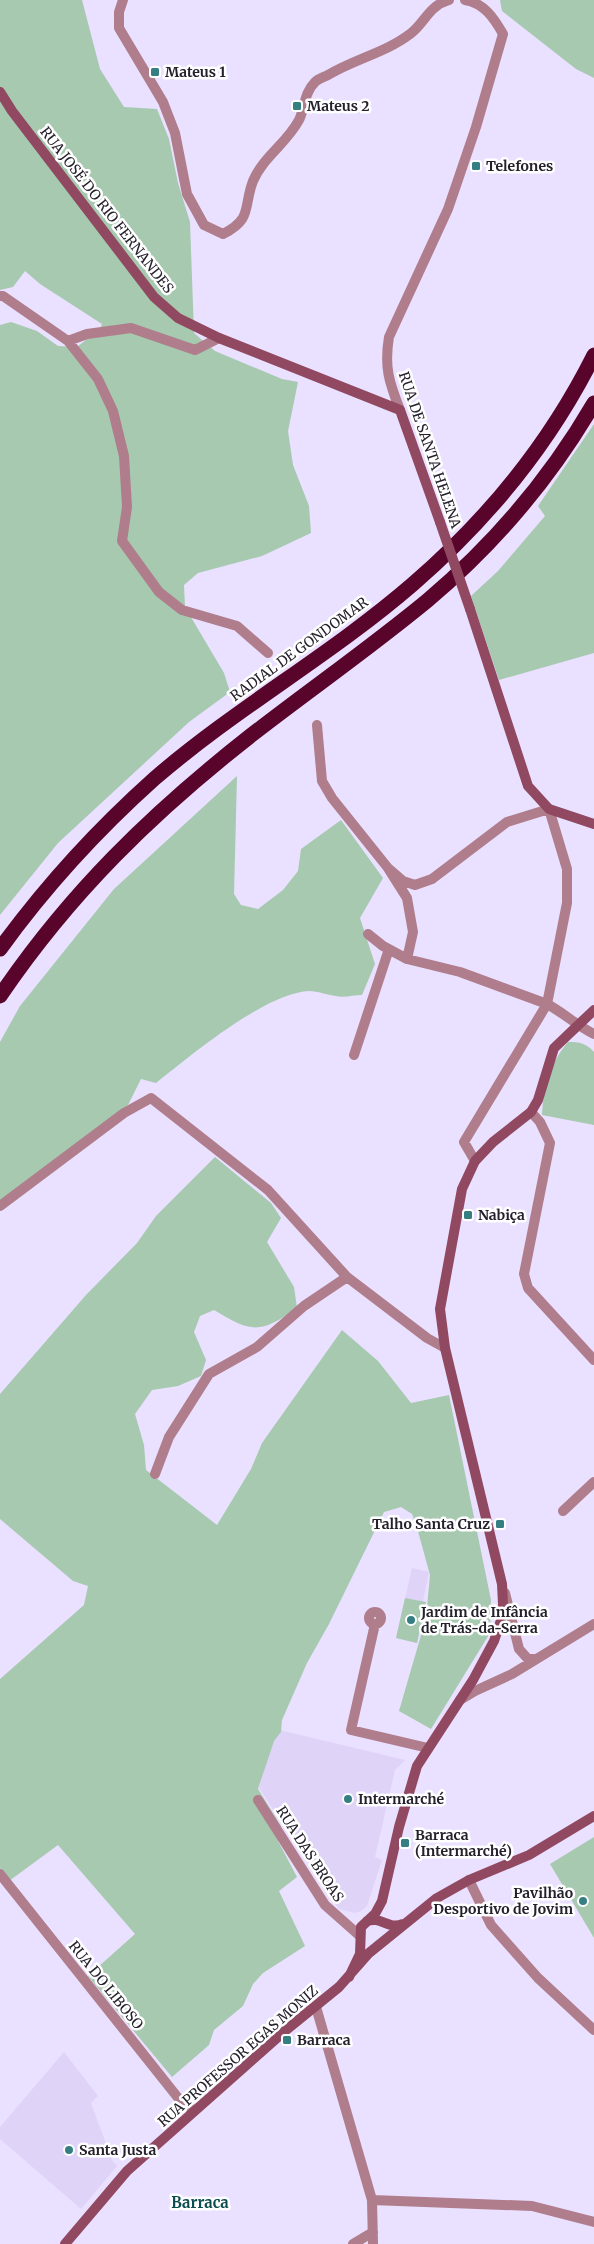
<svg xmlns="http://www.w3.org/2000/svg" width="594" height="2244" viewBox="0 0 594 2244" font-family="Merriweather,serif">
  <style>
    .built { fill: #dfd3f8 }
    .green { fill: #a6c9b0 }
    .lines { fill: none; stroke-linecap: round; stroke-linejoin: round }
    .minor { stroke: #af7d8b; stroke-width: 10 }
    .secondary { stroke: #904960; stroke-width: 10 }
    .motorway { stroke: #58042b; stroke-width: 15 }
    .secondary-bridge { stroke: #904960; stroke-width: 10 }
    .poi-dot { fill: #357e82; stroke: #fff; stroke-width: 2 }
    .labels { text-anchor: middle; stroke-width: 5; stroke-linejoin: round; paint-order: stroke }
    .poi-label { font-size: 14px; font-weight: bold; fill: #25212c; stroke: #fff; text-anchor: start }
    .street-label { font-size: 14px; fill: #25212c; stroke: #fff }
    .neighbourhood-label { font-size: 15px; font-weight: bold; fill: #0c4c4f; stroke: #fff }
  </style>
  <rect width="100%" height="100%" fill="#eae0ff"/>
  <path class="built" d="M 412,1568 L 429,1572 L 423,1601 L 426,1602 L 417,1643 L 396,1638 Z
    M 275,1729 L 405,1760 L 395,1770 L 375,1857 L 382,1860 L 367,1906 L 361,1911 L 355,1913 L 339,1909 L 259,1788 Z
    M 64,2052 L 98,2096 L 91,2103 L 112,2160 L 117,2166 L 81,2209 L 0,2139 L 0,2127 Z"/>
  <path class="green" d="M 0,0 L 82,0 L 100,69 L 124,107 L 157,109 L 169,139 L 178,183 L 190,222 L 194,333 L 215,351 L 282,379 L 298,382 L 288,431 L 293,465 L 309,506 L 311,533 L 262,556 L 198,573 L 184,585 L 185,607 L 224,673 L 230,692 L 189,722 L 58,843 L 0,915 L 0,325 L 11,322 L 37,331 L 58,346 L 77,347 L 100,329 L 102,324 L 40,284 L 25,271 L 13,287 L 0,290 Z
    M 500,0 L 594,0 L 594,78 L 576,69 L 502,11 Z
    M 594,424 L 594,653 L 499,680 L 471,596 L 498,571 L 545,516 L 538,506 Z
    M 237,776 L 234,894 L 241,905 L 258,909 L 283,890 L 298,871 L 301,849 L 341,820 L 383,878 L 360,918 L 375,964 L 362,995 C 354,995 344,998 336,996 C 327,995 318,991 309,991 C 265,993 190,1056 156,1083 L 141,1079 L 128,1105 L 0,1205 L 0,1042 L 20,1006 L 114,889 Z
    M 568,1042 C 580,1042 586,1043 594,1052 L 594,1125 L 542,1115 C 544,1085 549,1065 568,1042 Z
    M 215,1157 L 271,1203 L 281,1218 L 267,1242 L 294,1287 L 297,1308 C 260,1334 252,1333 214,1310 L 200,1316 L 194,1332 L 206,1360 L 201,1376 L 178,1386 L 152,1390 L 135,1414 L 144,1445 L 146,1470 L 217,1525 L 251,1469 L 262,1443 L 342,1330 L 378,1361 L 411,1403 L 449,1395 L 491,1600 L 490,1633 L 431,1729 L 399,1711 L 426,1618 L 430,1575 L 416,1524 L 412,1514 L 401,1507 L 384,1512 L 329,1624 L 307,1663 L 282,1720 L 281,1732 L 274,1741 L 258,1789 L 281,1826 L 278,1841 L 297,1877 L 279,1891 L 305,1946 L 263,1973 L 253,1984 L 243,2006 L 214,2030 L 209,2045 L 172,2077 L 88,1976 L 135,1934 L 58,1845 L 9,1881 L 0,1868 L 0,1679 L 84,1605 L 88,1586 L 73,1581 L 0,1519 L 0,1394 L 86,1295 L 137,1243 L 156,1216 Z
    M 405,1598 L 426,1602 L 417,1643 L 396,1638 Z
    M 594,1837 L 594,1938 L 550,1864 Z"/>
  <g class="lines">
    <path class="minor" d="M 123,0 L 119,12 L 119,28 L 163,102 L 175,133 L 187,194 L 204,225 L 223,234 C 253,219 243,207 253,181 C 263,157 287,143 299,120 C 305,108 304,93 315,82 C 318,79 324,77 328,75 C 354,59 385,53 410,34 C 425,23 428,6 449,0
      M 0,296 L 3,296 L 68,341 L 87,334 L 131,328 L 195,350 L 219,338
      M 68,341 L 98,379 L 113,411 L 124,456 L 127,507 L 122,541 L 159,592 L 182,610 L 237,626 L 268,653
      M 400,410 C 389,382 384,367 389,337 L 448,209 L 476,127 L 503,34 C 494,18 484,3 465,0
      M 317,725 L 322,781 L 332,798 L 388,868 L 407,898 L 413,932 L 407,959
      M 388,868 L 403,881 L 415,885 L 432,879 L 507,822 L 549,809 L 567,869 L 567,903 L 547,1004 L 464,1142 L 475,1161
      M 368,934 L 383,946 L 407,959 L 460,972 L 547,1004 C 564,1013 577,1026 594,1034
      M 354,1055 L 389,949
      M 531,1112 L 540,1122 L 550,1143 L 524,1274 L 528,1288 L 594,1360
      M 0,1206 L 124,1113 L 151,1098 L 268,1190 L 347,1277 L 427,1338 L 445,1348
      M 155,1474 L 169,1437 L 209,1374 L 257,1347 L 304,1306 L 347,1277
      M 563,1511 L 594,1482
      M 505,1593 L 519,1649 L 528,1659 L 536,1659
      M369 1618a6 6 0 1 1 12 0a6 6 0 1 1-12 0Z
      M 375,1624 L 351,1730 L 428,1748
      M 460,1700 L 475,1691 L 512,1674 L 594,1624
      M 258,1800 L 325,1905 L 360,1936
      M 0,1874 L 179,2099 L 194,2111
      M 469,1880 L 491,1925 L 538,1978 L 594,2030
      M 316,2007 L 372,2200 L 373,2244
      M 372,2200 L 532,2206 L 594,2222
      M 353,2244 L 373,2232"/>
    <path class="secondary" d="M 0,92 L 12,111 L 154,297 L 178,318 L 219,338 L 400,410 L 440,522
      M 470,609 L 528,786 L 549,809 L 594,824
      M 367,1921 C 382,1916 387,1930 403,1924
      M 349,1977 L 360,1954 L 361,1927 L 375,1914 L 382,1901 L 399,1827 L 417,1766 L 473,1680 L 494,1641 L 501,1620 L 503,1604 L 502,1584 L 445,1348 L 440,1309 L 462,1189 L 475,1161 L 493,1142 L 531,1112 L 538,1100 L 554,1048 L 594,1010
      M 65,2244 L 127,2171 L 286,2030 L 339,1987 L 369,1953 L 437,1898 L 469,1880 L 529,1855 L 594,1816"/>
    <path class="motorway" d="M 0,949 C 45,887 97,830 154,779 C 236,708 331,655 413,584 C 487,520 550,443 594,355
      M 0,996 C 70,893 151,814 249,737 C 308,691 370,648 428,600 C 493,545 551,477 594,403"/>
    <path class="secondary-bridge" d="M 440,522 L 470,609"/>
  </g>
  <g class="poi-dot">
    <rect x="150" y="67" width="10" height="10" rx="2.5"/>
    <rect x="292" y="101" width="10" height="10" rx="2.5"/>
    <rect x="471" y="161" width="10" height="10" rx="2.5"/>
    <rect x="463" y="1210" width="10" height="10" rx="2.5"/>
    <rect x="495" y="1519" width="10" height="10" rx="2.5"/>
    <circle cx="411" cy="1620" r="5"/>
    <circle cx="348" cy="1799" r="5"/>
    <rect x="400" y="1838" width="10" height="10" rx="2.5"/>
    <circle cx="583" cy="1901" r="5"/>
    <rect x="282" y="2035" width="10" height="10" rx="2.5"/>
    <circle cx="69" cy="2150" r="5"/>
  </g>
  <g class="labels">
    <g class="poi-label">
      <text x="165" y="77">Mateus 1</text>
      <text x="307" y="111">Mateus 2</text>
      <text x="486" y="171">Telefones</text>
      <text x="478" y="1220">Nabiça</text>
      <text x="490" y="1529" text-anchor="end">Talho Santa Cruz</text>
      <text x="421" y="1617">Jardim de Infância<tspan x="421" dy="16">de Trás-da-Serra</tspan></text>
      <text x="358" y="1804">Intermarché</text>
      <text x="415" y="1840">Barraca<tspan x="415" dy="16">(Intermarché)</tspan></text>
      <text x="573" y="1898" text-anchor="end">Pavilhão<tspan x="573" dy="16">Desportivo de Jovim</tspan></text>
      <text x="297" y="2045">Barraca</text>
      <text x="79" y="2155">Santa Justa</text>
    </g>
    <g class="street-label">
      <text transform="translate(107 210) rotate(52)" y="5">RUA JOSÉ DO RIO FERNANDES</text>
      <text transform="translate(430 450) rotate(71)" y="5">RUA DE SANTA HELENA</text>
      <text transform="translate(299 649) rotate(-36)" y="5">RADIAL DE GONDOMAR</text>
      <text transform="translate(310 1854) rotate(57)" y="5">RUA DAS BROAS</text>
      <text transform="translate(106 1985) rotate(51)" y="5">RUA DO LIBOSO</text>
      <text transform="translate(238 2056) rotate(-41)" y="5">RUA PROFESSOR EGAS MONIZ</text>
    </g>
    <g class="neighbourhood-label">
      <text x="200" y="2208">Barraca</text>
    </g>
  </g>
</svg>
